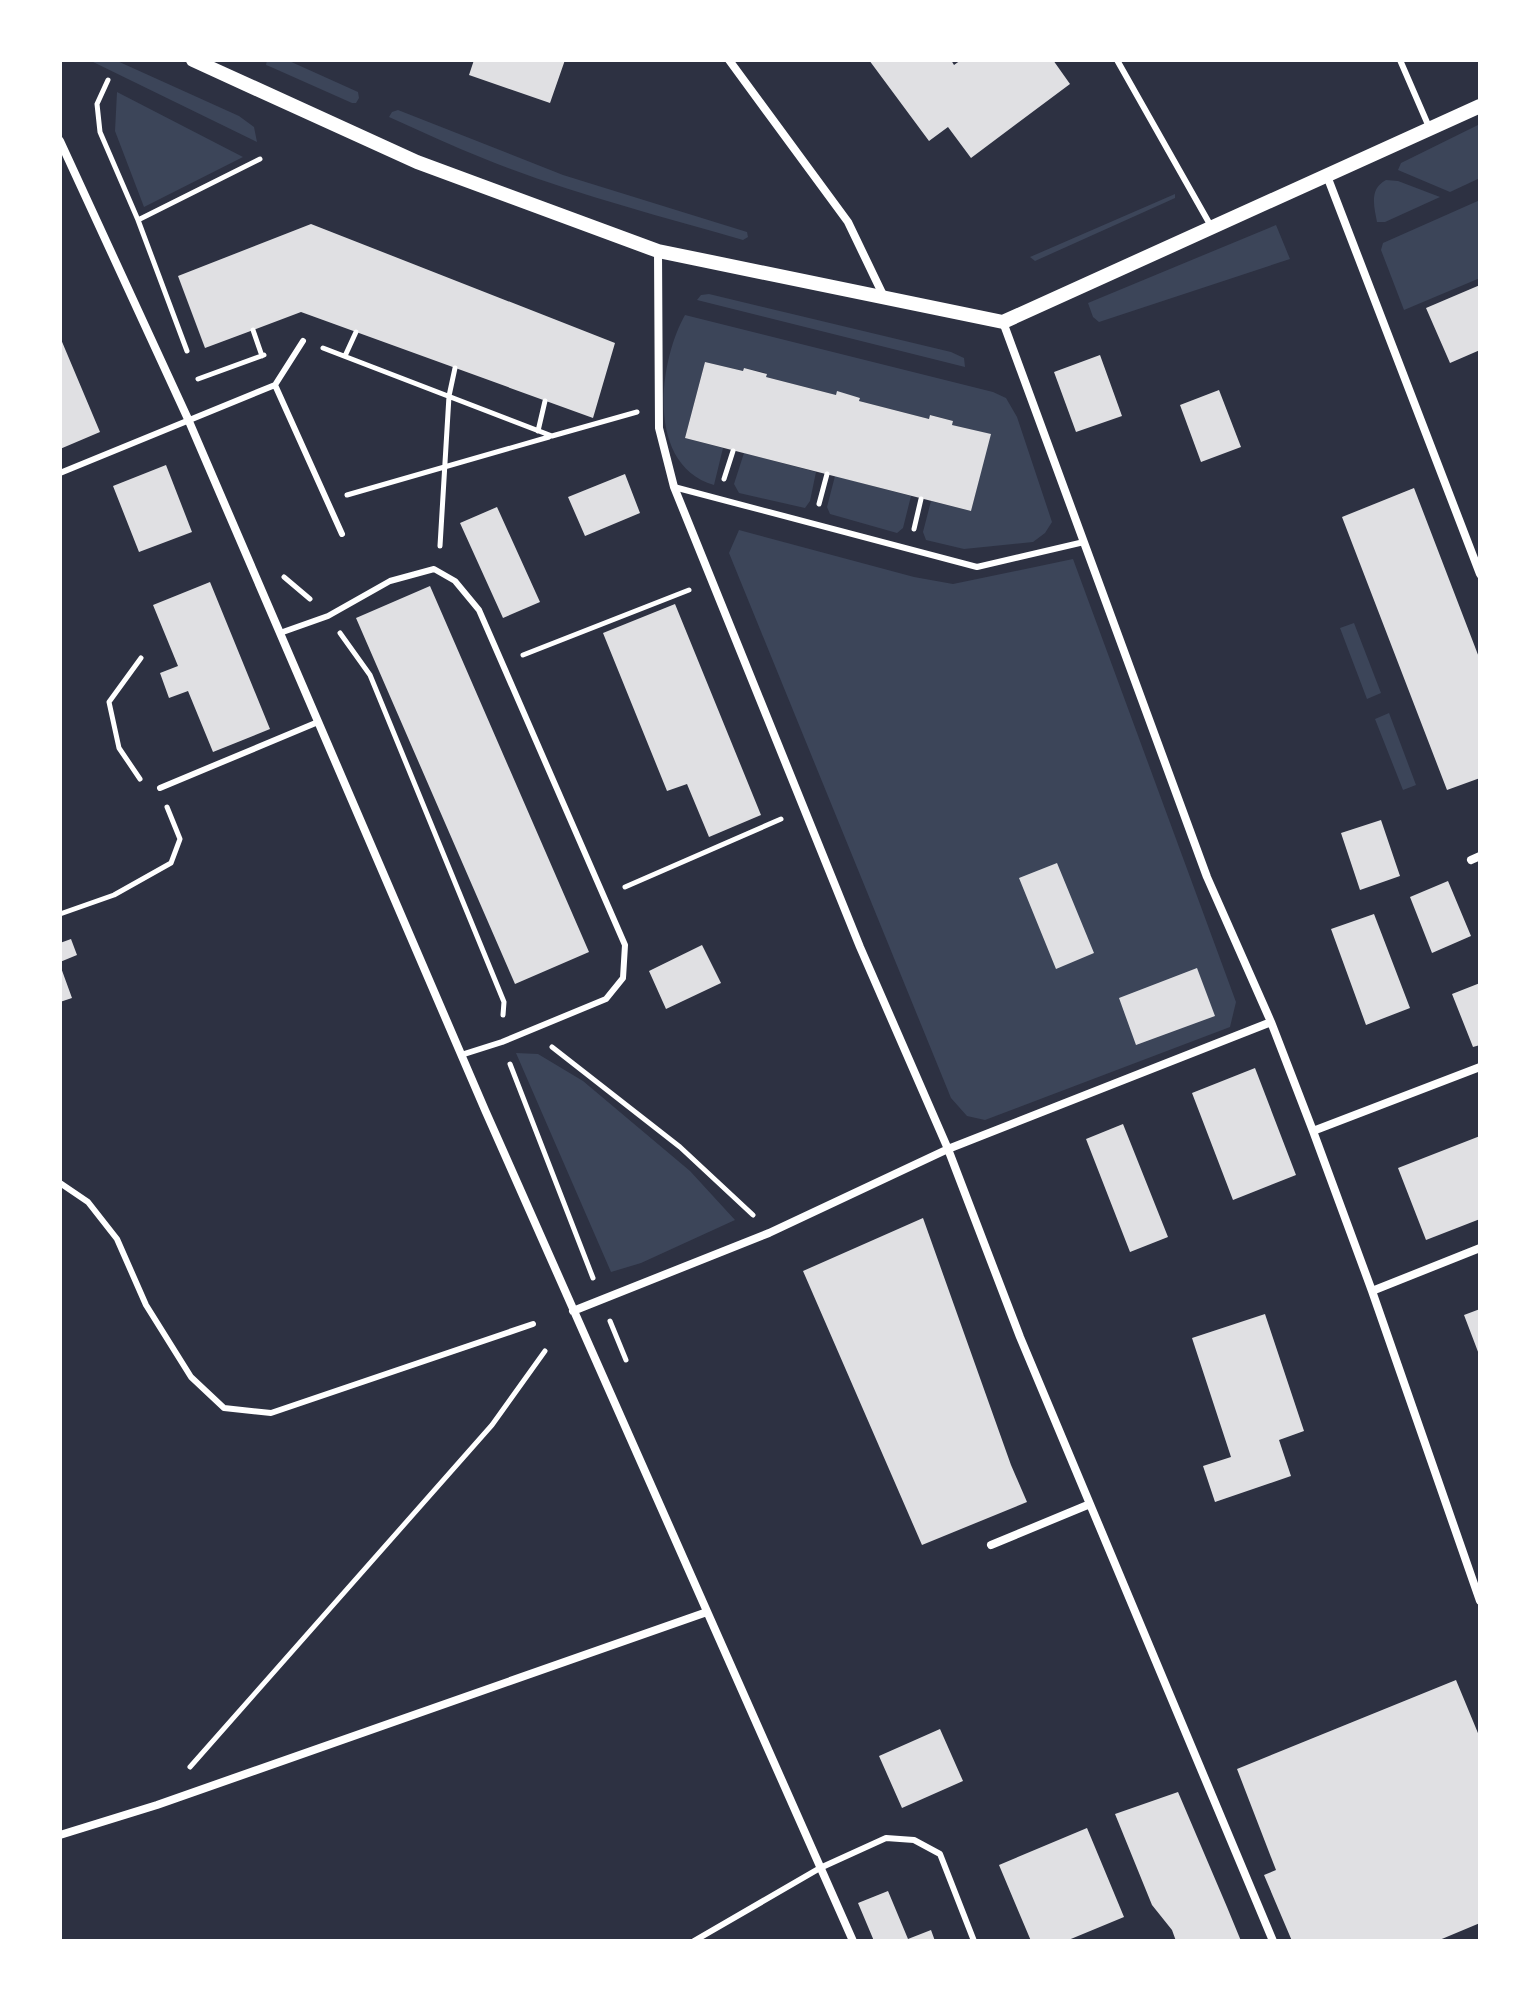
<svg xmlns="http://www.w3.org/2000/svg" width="1540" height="2001" viewBox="0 0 1540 2001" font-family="Commissioner,sans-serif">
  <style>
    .green { fill: #3c4559 }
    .building { fill: #e0e0e3 }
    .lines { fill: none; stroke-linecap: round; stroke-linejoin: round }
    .path { stroke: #fff; stroke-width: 5 }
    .service { stroke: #fff; stroke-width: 6 }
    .minor { stroke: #fff; stroke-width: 8 }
    .tertiary { stroke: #fff; stroke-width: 14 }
  </style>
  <rect width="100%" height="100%" fill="#2d3142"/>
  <path class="green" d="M 89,60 L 115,60 L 239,116 L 254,127 L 257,142 Z
    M 267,60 L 287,60 L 358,92 L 359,98 L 356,103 L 352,103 L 271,67 L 266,65 Z
    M 117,92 L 243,157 L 144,207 L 115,131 Z
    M 398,110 L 563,175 L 747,232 L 748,237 L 743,240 C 657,215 569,193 485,159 C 452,146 421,131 389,117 L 392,112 Z
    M 1480,124 L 1480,178 L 1450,192 L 1398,170 L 1401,163 Z
    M 1386,180 L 1398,181 L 1440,197 L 1385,222 L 1377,222 C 1374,206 1369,189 1386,180 Z
    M 1175,194 L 1175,198 L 1164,203 L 1035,261 L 1030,257 Z
    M 1480,200 L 1480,278 L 1404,310 L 1381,250 L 1383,243 Z
    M 1276,225 L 1290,259 L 1099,322 L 1093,317 L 1088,303 Z
    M 709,294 L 951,352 L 964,358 L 965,367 L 697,300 L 701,295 Z
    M 685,315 L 993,392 L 1006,398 L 1017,417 L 1052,522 L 1045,533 L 1033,542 L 964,549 L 926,540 L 923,532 L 931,501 L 971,511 L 990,434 L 952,425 L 953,421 L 931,415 L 929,419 L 859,401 L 860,398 L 838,392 L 836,395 L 766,377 L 766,373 L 744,368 L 743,371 L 705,362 L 685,438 L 723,448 L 714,485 C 646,466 658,363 685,315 Z
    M 744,453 L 816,472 L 810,501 L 805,508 L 739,493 L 734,484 Z
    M 835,476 L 911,496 L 903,528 L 897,533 L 830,514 L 827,507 Z
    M 739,530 L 914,577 L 953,584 L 1073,559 L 1236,1002 L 1230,1027 L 985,1120 L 967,1116 L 951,1098 L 729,553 Z
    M 1354,623 L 1381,693 L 1367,699 L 1340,628 Z
    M 1389,713 L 1416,785 L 1403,790 L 1375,719 Z
    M 516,1053 L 538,1054 L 583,1081 L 690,1171 L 735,1220 L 641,1263 L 611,1272 Z"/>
  <path class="building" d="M 474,60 L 565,60 L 550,103 L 469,75 Z
    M 869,60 L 951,60 L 954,65 L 961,60 L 1053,60 L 1070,84 L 971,158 L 948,127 L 929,141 Z
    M 311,224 L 615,343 L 593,418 L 301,312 L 205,348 L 178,276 Z
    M 1480,285 L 1480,350 L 1450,363 L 1426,308 Z
    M 60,337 L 100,432 L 60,449 Z
    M 1100,355 L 1122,416 L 1076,432 L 1054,372 Z
    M 705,362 L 743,371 L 744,368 L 767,374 L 766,377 L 836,395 L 837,391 L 860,398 L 859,401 L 929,419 L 930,415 L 953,421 L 952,425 L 991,434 L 971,511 L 685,438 Z
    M 1219,390 L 1241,447 L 1201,462 L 1180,405 Z
    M 166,465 L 192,532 L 139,552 L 113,486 Z
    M 625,474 L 640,513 L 585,536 L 568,497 Z
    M 1414,488 L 1480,660 L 1480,778 L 1447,790 L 1342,517 Z
    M 497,507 L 540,602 L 503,618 L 460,523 Z
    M 210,582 L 270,729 L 213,752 L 188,691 L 169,698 L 160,673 L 178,666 L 153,605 Z
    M 430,586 L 589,952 L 515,984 L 356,618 Z
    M 675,604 L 761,815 L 709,837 L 687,784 L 667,791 L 603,633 Z
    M 1381,820 L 1400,876 L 1360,890 L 1341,833 Z
    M 1057,863 L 1094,953 L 1056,969 L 1019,878 Z
    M 1448,881 L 1471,936 L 1432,953 L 1410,897 Z
    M 1374,914 L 1410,1008 L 1366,1025 L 1331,929 Z
    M 71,939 L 77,955 L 60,962 L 60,943 Z
    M 702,945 L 721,983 L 666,1009 L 649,971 Z
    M 60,965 L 72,998 L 60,1002 Z
    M 1197,968 L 1215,1016 L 1136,1045 L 1119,998 Z
    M 1480,983 L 1480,1045 L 1473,1047 L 1452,994 Z
    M 1255,1068 L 1296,1175 L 1233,1200 L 1192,1093 Z
    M 1123,1124 L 1168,1237 L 1130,1252 L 1086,1139 Z
    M 1480,1136 L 1480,1219 L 1426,1240 L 1398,1168 Z
    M 923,1218 L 1011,1465 L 1027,1502 L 922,1545 L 803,1271 Z
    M 1480,1309 L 1480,1357 L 1464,1315 Z
    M 1265,1314 L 1304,1431 L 1279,1440 L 1291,1476 L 1215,1502 L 1203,1466 L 1231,1457 L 1192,1338 Z
    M 1456,1680 L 1480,1738 L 1480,1923 L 1437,1941 L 1292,1941 L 1264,1875 L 1276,1870 L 1237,1769 Z
    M 940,1729 L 963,1781 L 902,1808 L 879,1756 Z
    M 1178,1792 L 1227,1907 L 1241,1941 L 1176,1941 L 1172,1930 L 1152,1905 L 1115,1814 Z
    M 1087,1828 L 1124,1917 L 1066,1941 L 1031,1941 L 999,1865 Z
    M 888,1891 L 908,1939 L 931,1930 L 935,1941 L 874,1941 L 858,1903 Z"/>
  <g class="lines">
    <path class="path" d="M 108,80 L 97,104 L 100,132 L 138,220 L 187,351
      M 138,220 L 260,159
      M 253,330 L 262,356
      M 323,348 L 552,436 L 637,412
      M 345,356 L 356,332
      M 198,379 L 264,355
      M 538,431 L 545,401
      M 724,479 L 733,451
      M 347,495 L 549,437
      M 819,504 L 827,474
      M 914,529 L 921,499
      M 440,546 L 449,396 L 455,368
      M 284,577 L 310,599
      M 340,633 L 370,675 L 504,1002 L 503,1015
      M 523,655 L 689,590
      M 140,779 L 119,748 L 109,702 L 141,658
      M 625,887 L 781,819
      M 60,914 L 114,895 L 171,863 L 180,839 L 167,807
      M 552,1047 L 680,1147 L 753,1215
      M 510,1064 L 593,1278
      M 610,1321 L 626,1360
      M 190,1767 L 492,1425 L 545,1351"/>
    <path class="service" d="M 1117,60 L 1212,228
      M 1400,60 L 1429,127
      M 275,385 L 303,341
      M 60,473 L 275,385 L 342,534
      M 674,487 L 977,567 L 1084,542
      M 280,633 L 328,616 L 390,581 L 434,569 L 455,581 L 479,610 L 625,945 L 623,978 L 606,999 L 502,1042 L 461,1055
      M 160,788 L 318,722
      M 60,1183 L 88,1202 L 117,1239 L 146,1305 L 191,1377 L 224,1408 L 271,1413 L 533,1324
      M 694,1941 L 820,1868 L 886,1838 L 914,1840 L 940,1854 L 974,1941"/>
    <path class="minor" d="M 729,60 L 848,222 L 884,297
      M 60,141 L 188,419 L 485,1110 L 853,1941
      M 1327,176 L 1480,574
      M 658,251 L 659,428 L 674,487 L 860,947 L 948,1149 L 1020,1337 L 1273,1941
      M 1003,322 L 1207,877 L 1271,1022 L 1313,1131 L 1372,1291 L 1480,1601
      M 1471,860 L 1480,856
      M 1313,1131 L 1480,1067
      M 1372,1291 L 1480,1248
      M 573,1311 L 769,1233 L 948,1149 L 1271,1022
      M 991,1545 L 1090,1504
      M 60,1835 L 157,1805 L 707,1612"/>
    <path class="tertiary" d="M 193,60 L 417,162 L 658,251 L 1003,322 L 1480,106"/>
  </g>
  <rect width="1540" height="2001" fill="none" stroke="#ffffff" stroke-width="124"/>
</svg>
